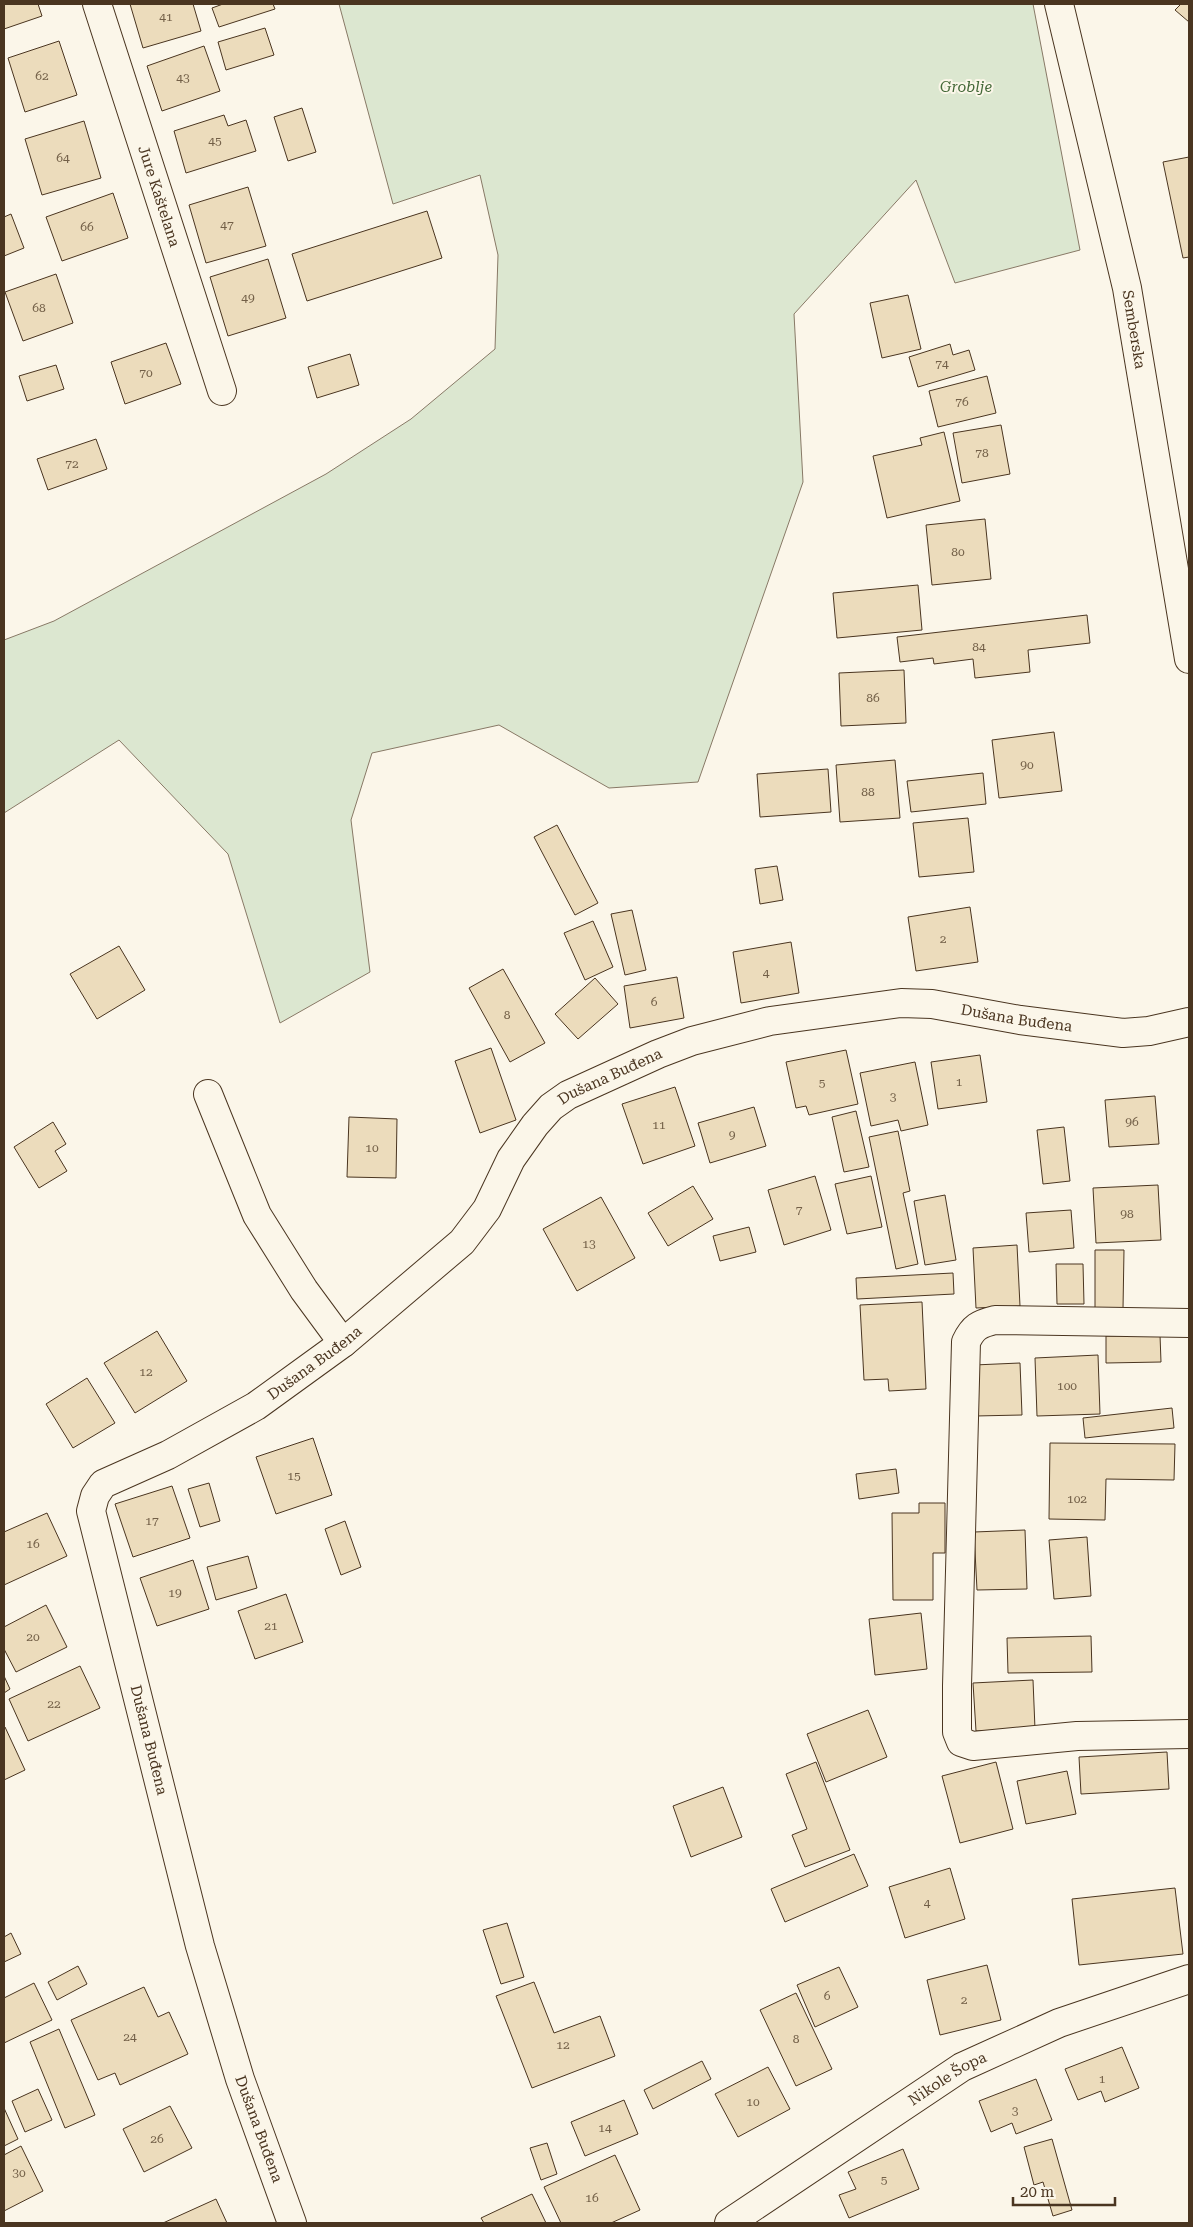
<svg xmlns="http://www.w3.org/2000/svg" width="1193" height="2227" viewBox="0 0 1193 2227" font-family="'Roboto Serif',serif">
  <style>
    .green { fill: #dce7d0; stroke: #887966 }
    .building { fill: #ecdcbc; stroke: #4a3520 }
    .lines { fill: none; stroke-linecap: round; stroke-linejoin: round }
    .minor-casing { stroke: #4a3520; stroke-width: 30 }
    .major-casing { stroke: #4a3520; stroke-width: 30 }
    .minor { stroke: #fbf6e9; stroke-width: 28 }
    .major { stroke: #fbf6e9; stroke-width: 28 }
    .labels { text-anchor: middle; stroke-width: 4; stroke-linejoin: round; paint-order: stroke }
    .number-label { font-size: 12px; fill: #725f47 }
    .park-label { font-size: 15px; font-style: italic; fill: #436837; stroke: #fbf6e9 }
    .street-label { font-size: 15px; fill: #4a3520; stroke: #fbf6e9 }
  </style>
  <rect width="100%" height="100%" fill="#fbf6e9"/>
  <path class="green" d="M 339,4 L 1033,4 L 1080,250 L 955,283 L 916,180 L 794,314 L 803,482 L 698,782 L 609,788 L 499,725 L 372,753 L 351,820 L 370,972 L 280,1023 L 228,854 L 119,740 L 4,813 L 4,640 L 54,621 L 326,474 L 411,419 L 495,349 L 498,255 L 480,175 L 393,204 Z"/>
  <path class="building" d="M 4,4 L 38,4 L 42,16 L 4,29 Z
    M 130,4 L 193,4 L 201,31 L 143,48 Z
    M 223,4 L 273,4 L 275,9 L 219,27 L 212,8 Z
    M 1181,4 L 1189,4 L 1189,22 L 1175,10 Z
    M 265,28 L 274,55 L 226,70 L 218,42 Z
    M 59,41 L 77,95 L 25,112 L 8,58 Z
    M 204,46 L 220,91 L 162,111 L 147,66 Z
    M 302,108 L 316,152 L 288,161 L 274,117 Z
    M 224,115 L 228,126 L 246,120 L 256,151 L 186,173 L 174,131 Z
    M 84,121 L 101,178 L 42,195 L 25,139 Z
    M 1189,157 L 1189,257 L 1183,258 L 1163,162 Z
    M 248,187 L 266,246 L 206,263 L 189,205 Z
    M 113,193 L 128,238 L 62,261 L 46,217 Z
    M 427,211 L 442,258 L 307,301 L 292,254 Z
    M 11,214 L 24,248 L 4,256 L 4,217 Z
    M 268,259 L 286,318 L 228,336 L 210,277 Z
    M 56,274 L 73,323 L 23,341 L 5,292 Z
    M 908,295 L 921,349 L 882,358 L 870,303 Z
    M 166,343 L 181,384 L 125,404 L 111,362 Z
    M 950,344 L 953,355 L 969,350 L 975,370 L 918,387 L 909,357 Z
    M 350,354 L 359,385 L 317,398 L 308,367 Z
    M 56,365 L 64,389 L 27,401 L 19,376 Z
    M 987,376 L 996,413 L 938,427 L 929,391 Z
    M 1001,425 L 1010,474 L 962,483 L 953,433 Z
    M 944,432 L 960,501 L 887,518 L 873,456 L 922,445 L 920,438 Z
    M 96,439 L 107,469 L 48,490 L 37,459 Z
    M 985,519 L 991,579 L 932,585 L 926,525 Z
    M 918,585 L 922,630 L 837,638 L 833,593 Z
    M 1087,615 L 1090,643 L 1028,650 L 1030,672 L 975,678 L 973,659 L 934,664 L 933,658 L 900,662 L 897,637 Z
    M 904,670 L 906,723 L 841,726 L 839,673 Z
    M 1054,732 L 1062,791 L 999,798 L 992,740 Z
    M 895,760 L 900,818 L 840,822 L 836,765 Z
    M 828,769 L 831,812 L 760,817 L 757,774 Z
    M 983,773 L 986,804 L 911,812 L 907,781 Z
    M 968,818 L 974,872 L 919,877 L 913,823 Z
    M 557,825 L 598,903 L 575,915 L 534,837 Z
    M 777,866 L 783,900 L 760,904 L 755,869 Z
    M 970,907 L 978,962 L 916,971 L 908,917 Z
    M 632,910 L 646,970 L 625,975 L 611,914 Z
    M 593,921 L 613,967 L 585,980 L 564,933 Z
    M 791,942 L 799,993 L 741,1003 L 733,952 Z
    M 119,946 L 145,990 L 97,1019 L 70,974 Z
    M 503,969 L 545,1043 L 510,1062 L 469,988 Z
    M 677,977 L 684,1018 L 630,1028 L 624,986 Z
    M 595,978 L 618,1004 L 578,1039 L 555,1014 Z
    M 491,1048 L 516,1120 L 480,1133 L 455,1061 Z
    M 846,1050 L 858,1104 L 809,1115 L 806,1106 L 796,1108 L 786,1062 Z
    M 980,1055 L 987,1102 L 938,1109 L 931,1062 Z
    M 915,1062 L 928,1125 L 901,1131 L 898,1120 L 871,1126 L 860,1073 Z
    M 675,1087 L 695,1146 L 643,1164 L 622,1104 Z
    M 1155,1096 L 1159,1144 L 1109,1147 L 1105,1100 Z
    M 754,1107 L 766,1146 L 710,1163 L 698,1123 Z
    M 856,1111 L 869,1167 L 844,1172 L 832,1117 Z
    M 349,1117 L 397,1119 L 396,1178 L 347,1177 Z
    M 53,1122 L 66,1144 L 55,1151 L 67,1171 L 39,1188 L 14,1147 Z
    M 1064,1127 L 1070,1181 L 1043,1184 L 1037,1130 Z
    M 898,1131 L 910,1191 L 903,1193 L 918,1264 L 896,1269 L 869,1137 Z
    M 815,1176 L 831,1230 L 784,1245 L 768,1190 Z
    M 871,1176 L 882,1227 L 847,1234 L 835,1184 Z
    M 1158,1185 L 1161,1240 L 1096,1243 L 1093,1188 Z
    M 693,1186 L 713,1219 L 668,1246 L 648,1213 Z
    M 945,1195 L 956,1260 L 925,1265 L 914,1201 Z
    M 601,1197 L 635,1258 L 577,1291 L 543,1229 Z
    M 1071,1210 L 1074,1248 L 1029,1252 L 1026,1213 Z
    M 749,1227 L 756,1252 L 720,1261 L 713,1236 Z
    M 1017,1245 L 1020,1306 L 976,1308 L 973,1248 Z
    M 1095,1250 L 1124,1250 L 1123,1309 L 1095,1309 Z
    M 1056,1264 L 1083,1264 L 1084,1304 L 1057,1304 Z
    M 953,1273 L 954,1294 L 857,1299 L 856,1278 Z
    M 922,1302 L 926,1389 L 889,1391 L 888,1379 L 864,1380 L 860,1305 Z
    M 157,1331 L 187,1381 L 135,1413 L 104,1363 Z
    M 1160,1335 L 1161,1362 L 1106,1363 L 1106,1336 Z
    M 1098,1355 L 1100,1414 L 1037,1416 L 1035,1358 Z
    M 1020,1363 L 1022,1415 L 975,1416 L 974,1365 Z
    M 87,1378 L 115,1423 L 73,1448 L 46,1404 Z
    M 1172,1408 L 1174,1428 L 1085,1438 L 1083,1418 Z
    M 313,1438 L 332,1495 L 276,1514 L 256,1457 Z
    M 1050,1443 L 1175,1444 L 1174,1480 L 1106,1479 L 1105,1520 L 1049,1519 Z
    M 896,1469 L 899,1493 L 859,1499 L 856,1474 Z
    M 209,1483 L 220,1521 L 200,1527 L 188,1489 Z
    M 172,1486 L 190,1538 L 133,1557 L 115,1504 Z
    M 919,1503 L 945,1503 L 945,1553 L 933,1553 L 933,1600 L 893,1600 L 892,1513 L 919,1513 Z
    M 47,1513 L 67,1556 L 4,1585 L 4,1532 Z
    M 345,1521 L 361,1567 L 341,1575 L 325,1529 Z
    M 1025,1530 L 1027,1589 L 977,1590 L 974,1532 Z
    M 1087,1537 L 1091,1596 L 1054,1599 L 1049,1540 Z
    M 248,1556 L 257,1588 L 216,1600 L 207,1567 Z
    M 193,1560 L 209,1609 L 157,1626 L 140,1578 Z
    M 286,1594 L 303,1642 L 255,1659 L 238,1611 Z
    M 46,1605 L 67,1647 L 16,1672 L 4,1649 L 4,1627 Z
    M 921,1613 L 927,1669 L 875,1675 L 869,1619 Z
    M 1091,1636 L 1092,1672 L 1008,1673 L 1007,1638 Z
    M 80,1666 L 100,1708 L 28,1741 L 9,1699 Z
    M 4,1676 L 10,1689 L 4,1693 Z
    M 1033,1680 L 1035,1729 L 976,1731 L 973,1683 Z
    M 868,1710 L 887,1757 L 826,1782 L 807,1734 Z
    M 5,1727 L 25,1770 L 4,1780 L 4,1728 Z
    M 1167,1752 L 1169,1789 L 1081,1794 L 1079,1757 Z
    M 816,1762 L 850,1850 L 805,1867 L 792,1835 L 807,1829 L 786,1774 Z
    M 996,1762 L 1013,1829 L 960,1843 L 942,1776 Z
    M 1067,1771 L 1076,1814 L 1026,1824 L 1017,1781 Z
    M 723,1787 L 742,1837 L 691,1857 L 673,1806 Z
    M 854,1854 L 868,1886 L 785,1922 L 771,1889 Z
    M 950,1868 L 965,1919 L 905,1938 L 889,1887 Z
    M 1175,1888 L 1183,1954 L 1079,1965 L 1072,1899 Z
    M 507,1923 L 524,1977 L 501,1984 L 483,1930 Z
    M 11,1933 L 21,1954 L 4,1962 L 4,1937 Z
    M 987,1965 L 1001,2020 L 940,2035 L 927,1980 Z
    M 78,1966 L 87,1984 L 57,2000 L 48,1982 Z
    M 839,1967 L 858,2007 L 815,2027 L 797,1985 Z
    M 534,1982 L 554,2033 L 600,2016 L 615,2056 L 532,2088 L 496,1996 Z
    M 34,1983 L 52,2020 L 4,2043 L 4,1998 Z
    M 144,1987 L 158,2017 L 169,2012 L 188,2054 L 120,2085 L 115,2073 L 98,2080 L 71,2020 Z
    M 796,1993 L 832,2069 L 796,2086 L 760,2010 Z
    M 59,2029 L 95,2115 L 65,2128 L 30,2042 Z
    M 1122,2047 L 1139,2088 L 1105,2102 L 1101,2091 L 1078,2100 L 1065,2069 Z
    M 702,2061 L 711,2079 L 653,2109 L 644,2090 Z
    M 768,2067 L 790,2109 L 738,2137 L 715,2094 Z
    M 1036,2079 L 1052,2120 L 1016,2134 L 1012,2123 L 991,2132 L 979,2101 Z
    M 38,2089 L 52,2120 L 25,2132 L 12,2101 Z
    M 624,2100 L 638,2134 L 585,2156 L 571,2122 Z
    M 170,2106 L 192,2148 L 144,2172 L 123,2129 Z
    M 4,2108 L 18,2139 L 4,2146 Z
    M 1052,2139 L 1072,2210 L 1053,2216 L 1043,2182 L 1034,2185 L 1024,2147 Z
    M 547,2143 L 557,2174 L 541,2180 L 530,2148 Z
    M 21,2146 L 43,2191 L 4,2211 L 4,2155 Z
    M 903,2149 L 919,2189 L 849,2218 L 839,2195 L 856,2189 L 848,2172 Z
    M 615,2155 L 640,2210 L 611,2223 L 561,2223 L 544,2187 Z
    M 532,2194 L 546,2223 L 484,2223 L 481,2218 Z
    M 216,2199 L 227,2223 L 163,2223 Z"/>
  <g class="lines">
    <defs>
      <g id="minor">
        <path id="s1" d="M 97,4 L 222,391"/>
        <path d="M 208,1094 L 257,1215 L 304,1290 L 343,1343"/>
        <path d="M 1189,1323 L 995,1320 C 979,1324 973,1327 966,1342 L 957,1686 L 957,1732 L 961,1742 L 973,1746 L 1077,1736 L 1189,1734"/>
        <path id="s2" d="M 292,2223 L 240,2079 L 200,1946 L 91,1511 L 95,1496 L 103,1484 L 168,1455 L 256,1406 L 343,1343 L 462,1242 L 487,1209 L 511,1159 L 535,1125 L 551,1107 L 568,1095 L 658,1054 L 692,1041 L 770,1021 L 901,1003 L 932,1004 L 1020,1020 L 1123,1033 L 1149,1031 L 1189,1022"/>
        <path id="s3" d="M 729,2223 L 962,2067 L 1059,2023 L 1189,1979"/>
      </g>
      <g id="major">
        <path id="s4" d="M 1059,4 L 1127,288 L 1189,659"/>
      </g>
    </defs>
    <use href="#minor" class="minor-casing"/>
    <use href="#major" class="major-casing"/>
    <use href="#minor" class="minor"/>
    <use href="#major" class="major"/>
  </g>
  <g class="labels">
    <g class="number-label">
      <text x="166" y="21">41</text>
      <text x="42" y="80">62</text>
      <text x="183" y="82">43</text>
      <text x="215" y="145">45</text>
      <text x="63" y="162">64</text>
      <text x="227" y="229">47</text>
      <text x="87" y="231">66</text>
      <text x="248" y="302">49</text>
      <text x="39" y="312">68</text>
      <text x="942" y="368">74</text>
      <text x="146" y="377">70</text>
      <text x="962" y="406">76</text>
      <text x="982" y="457">78</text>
      <text x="72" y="468">72</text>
      <text x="958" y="556">80</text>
      <text x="979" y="651">84</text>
      <text x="873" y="702">86</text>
      <text x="1027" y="769">90</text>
      <text x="868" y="796">88</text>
      <text x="943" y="943">2</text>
      <text x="766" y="977">4</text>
      <text x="654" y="1006">6</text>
      <text x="507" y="1019">8</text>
      <text x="959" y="1086">1</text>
      <text x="822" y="1087">5</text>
      <text x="893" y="1101">3</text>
      <text x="1132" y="1126">96</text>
      <text x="659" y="1129">11</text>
      <text x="732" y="1139">9</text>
      <text x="372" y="1152">10</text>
      <text x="799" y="1214">7</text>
      <text x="1127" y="1218">98</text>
      <text x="589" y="1248">13</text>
      <text x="146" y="1376">12</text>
      <text x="1067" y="1390">100</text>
      <text x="294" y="1480">15</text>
      <text x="1077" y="1503">102</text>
      <text x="152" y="1525">17</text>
      <text x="33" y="1548">16</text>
      <text x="175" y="1597">19</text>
      <text x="271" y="1630">21</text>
      <text x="33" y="1641">20</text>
      <text x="54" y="1708">22</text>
      <text x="927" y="1907">4</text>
      <text x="827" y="2000">6</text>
      <text x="964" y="2004">2</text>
      <text x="130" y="2041">24</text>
      <text x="796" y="2043">8</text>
      <text x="563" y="2049">12</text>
      <text x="1102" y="2083">1</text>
      <text x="753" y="2106">10</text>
      <text x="1015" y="2115">3</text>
      <text x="605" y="2132">14</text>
      <text x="157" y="2143">26</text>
      <text x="19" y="2177">30</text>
      <text x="884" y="2184">5</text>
      <text x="592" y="2202">16</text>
    </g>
    <g class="park-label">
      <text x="966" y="92">Groblje</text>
    </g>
    <g class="street-label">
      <text dy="5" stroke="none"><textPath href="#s1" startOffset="202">Jure Kaštelana</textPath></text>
      <text dy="5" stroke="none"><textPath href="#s4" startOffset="334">Semberska</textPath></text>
      <text dy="5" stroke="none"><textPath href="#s2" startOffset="1854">Dušana Buđena</textPath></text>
      <text dy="5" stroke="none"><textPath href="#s2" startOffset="1435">Dušana Buđena</textPath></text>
      <text dy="5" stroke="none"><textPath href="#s2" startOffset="1015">Dušana Buđena</textPath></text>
      <text transform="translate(149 1740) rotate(76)" y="5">Dušana Buđena</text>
      <text dy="5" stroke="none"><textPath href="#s3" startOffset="262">Nikole Šopa</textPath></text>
      <text transform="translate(259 2129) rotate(70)" y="5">Dušana Buđena</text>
    </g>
  </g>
  <rect width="1193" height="2227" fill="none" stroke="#4a3520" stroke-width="10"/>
  <path d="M1013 2197v8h102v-8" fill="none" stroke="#4a3520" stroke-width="2.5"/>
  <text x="1020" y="2197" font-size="15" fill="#4a3520" stroke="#fbf6e9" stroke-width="4" paint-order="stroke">20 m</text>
</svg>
